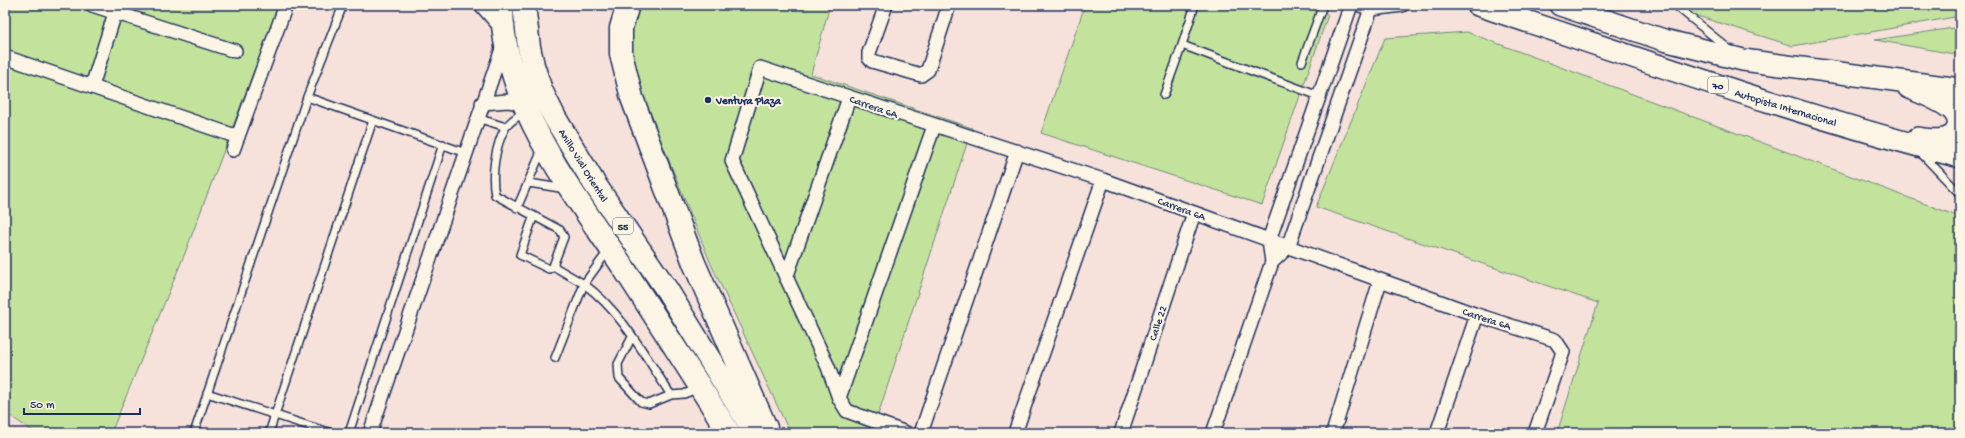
<svg xmlns="http://www.w3.org/2000/svg" width="1965" height="438" viewBox="0 0 1965 438" font-family="'Gochi Hand',sans-serif">
  <style>
    .green { fill: #c3e39c; stroke: #6f897d }
    .lines { fill: none; stroke-linecap: round; stroke-linejoin: round }
    .service-casing { stroke: #1b2f5e; stroke-width: 10 }
    .minor-casing { stroke: #1b2f5e; stroke-width: 16 }
    .primary-casing { stroke: #1b2f5e; stroke-width: 24 }
    .trunk-casing { stroke: #1b2f5e; stroke-width: 25 }
    .service { stroke: #fcf5e5; stroke-width: 7 }
    .minor { stroke: #fcf5e5; stroke-width: 13 }
    .primary { stroke: #fcf5e5; stroke-width: 21 }
    .trunk { stroke: #fcf5e5; stroke-width: 22 }
    .poi-dot { fill: #1b2f5e; stroke: #fcf5e5; stroke-width: 1.5 }
    .labels { text-anchor: middle; stroke-width: 4; stroke-linejoin: round; paint-order: stroke }
    .shield { fill: #fcf5e5; stroke: #5e6a86; stroke-width: 1 }
    .shield-label { font-size: 10px; font-weight: bold; fill: #1b2f5e }
    .poi-label { font-size: 11px; font-weight: bold; fill: #1b2f5e; stroke: #fcf5e5; text-anchor: start }
    .street-label { font-size: 11px; fill: #1b2f5e; stroke: #fcf5e5 }
  </style>
  <rect width="100%" height="100%" fill="#f7e1db"/>
  <filter id="ink" filterUnits="userSpaceOnUse"><feTurbulence type="fractalNoise" baseFrequency=".025" numOctaves="2"/><feDisplacementMap in="SourceGraphic" scale="8" xChannelSelector="R" yChannelSelector="G"/><feConvolveMatrix kernelMatrix="1 2 1 2 8 2 1 2 1" color-interpolation-filters="sRGB"/></filter>
  <g filter="url(#ink)">
    <path class="green" d="M 5,5 L 279,5 L 185,253 L 111,433 L 35,433 L 5,412 Z
      M 638,5 L 830,5 L 811,74 L 972,128 L 872,433 L 790,433 L 711,264 L 644,99 L 625,46 Z
      M 1085,5 L 1318,5 L 1328,15 L 1262,205 L 1041,133 Z
      M 1662,5 L 1960,5 L 1960,16 L 1793,46 Z
      M 1960,27 L 1960,55 L 1875,40 Z
      M 1467,32 L 1960,217 L 1960,433 L 1557,433 L 1598,303 L 1316,207 L 1385,38 Z"/>
    <g class="lines">
      <defs>
        <path id="service" d="M 1675,5 L 1730,50
          M 1182,45 L 1195,5
          M 1302,62 L 1323,5
          M 1164,95 L 1182,45 L 1319,96
          M 307,97 L 466,153
          M 524,112 C 518,116 509,122 505,128 C 495,147 491,175 495,195 L 560,230 L 564,237 L 553,266 L 549,269 L 520,255 L 533,218
          M 477,118 L 506,127
          M 1920,152 L 1960,194
          M 529,183 L 566,189
          M 517,208 L 542,150
          M 608,251 L 584,284 C 622,312 645,356 671,395 L 684,394 L 699,388
          M 553,266 L 584,284 L 555,358
          M 632,337 L 618,364 L 619,378 L 641,402 L 649,404 L 671,395
          M 207,393 L 331,433
          M 194,433 L 307,97 L 343,5
          M 269,433 L 373,120
          M 349,433 L 443,144"/>
        <path id="minor" d="M 92,5 L 235,51
          M 481,5 L 503,30
          M 886,5 L 869,53 L 869,58 L 872,61 L 921,75 L 928,70 L 949,5
          M 1360,5 L 1371,9 L 1402,5
          M 5,57 L 238,137
          M 92,86 L 115,13
          M 482,103 L 508,101 L 523,104
          M 233,150 L 286,5
          M 1272,262 L 1269,240 L 1351,5
          M 786,278 L 849,98
          M 839,398 L 934,126
          M 370,433 L 504,43
          M 906,433 L 847,411 L 839,398 L 828,367 L 732,161 L 760,68 L 1103,180 L 1477,315 L 1555,340 L 1563,352 L 1535,433
          M 921,433 L 1017,151
          M 1015,433 L 1103,180
          M 1121,433 L 1194,213
          M 1213,433 L 1272,262 L 1288,247 L 1371,9
          M 1333,433 L 1380,281
          M 1437,433 L 1477,315"/>
        <path id="primary" d="M 1478,5 C 1638,58 1797,115 1960,157
          M 1560,5 L 1664,40 L 1743,60 L 1960,89
          M 1908,87 C 1922,94 1943,100 1954,112 C 1957,116 1959,121 1958,126 C 1955,144 1930,140 1918,138"/>
        <path id="trunk" d="M 502,5 C 502,104 573,191 625,270 C 660,324 695,378 729,433
          M 524,5 L 529,47 L 533,65 L 541,90 L 555,118 L 594,183 L 667,290 L 755,433
          M 628,5 L 621,28 L 621,54 L 632,98 L 694,263 L 766,428"/>
      </defs>
      <use href="#service" class="service-casing"/>
      <use href="#minor" class="minor-casing"/>
      <use href="#primary" class="primary-casing"/>
      <use href="#trunk" class="trunk-casing"/>
      <use href="#service" class="service"/>
      <use href="#minor" class="minor"/>
      <use href="#primary" class="primary"/>
      <use href="#trunk" class="trunk"/>
    </g>
  </g>
  <circle class="poi-dot" cx="708" cy="100" r="4"/>
  <g class="labels">
    <g class="shield">
      <rect x="1708" y="77" width="20" height="16" rx="3"/>
      <rect x="613" y="218" width="20" height="16" rx="3"/>
    </g>
    <g class="shield-label">
      <text x="1718" y="89">70</text>
      <text x="623" y="230">55</text>
    </g>
    <g class="poi-label">
      <text x="716" y="104">Ventura Plaza</text>
    </g>
    <g class="street-label">
      <text transform="translate(874 106) rotate(19)" y="4">Carrera 6A</text>
      <text transform="translate(1786 107) rotate(17)" y="4">Autopista Internacional</text>
      <text transform="translate(584 165) rotate(58)" y="4">Anillo Vial Oriental</text>
      <text transform="translate(1182 208) rotate(20)" y="4">Carrera 6A</text>
      <text transform="translate(1487 318) rotate(18)" y="4">Carrera 6A</text>
      <text transform="translate(1157 323) rotate(-72)" y="4">Calle 22</text>
    </g>
  </g>
  <rect width="1965" height="438" fill="none" stroke="#fcf5e5" stroke-width="20"/>
  <rect x="10" y="10" width="1945" height="418" fill="none" stroke="#1b2f5e" stroke-width="1.5" filter="url(#ink)"/>
  <path d="M24 408v6h116v-6" fill="none" stroke="#1b2f5e" stroke-width="2"/>
  <text x="30" y="408" font-size="12" fill="#1b2f5e" stroke="#fcf5e5" stroke-width="3" paint-order="stroke">50 m</text>
</svg>
